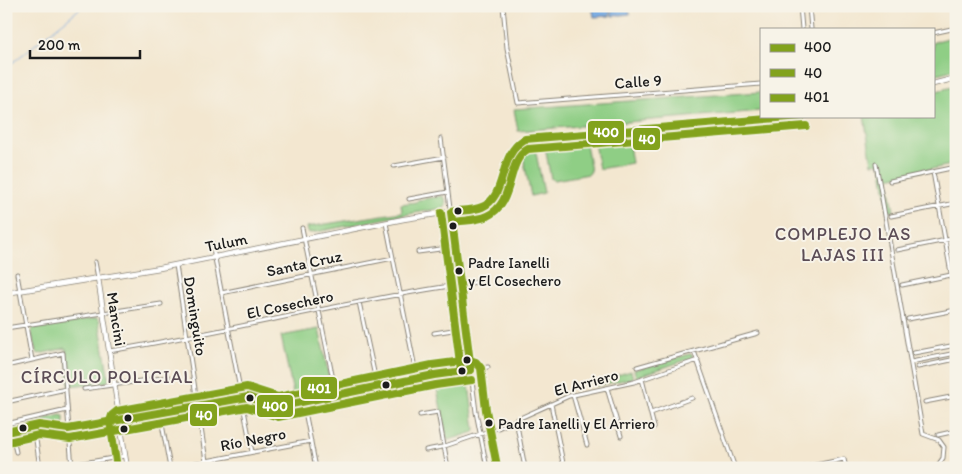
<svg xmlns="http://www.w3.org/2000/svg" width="962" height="474" viewBox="0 0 962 474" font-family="Itim,sans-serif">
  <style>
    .green { fill: #8fce85; stroke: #567550 }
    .water { fill: #75a8e1; stroke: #48627e }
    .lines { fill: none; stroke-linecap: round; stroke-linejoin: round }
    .stream { stroke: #75a8e1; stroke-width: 1 }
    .minor-casing { stroke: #888276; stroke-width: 5 }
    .tertiary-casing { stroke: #888276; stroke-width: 6 }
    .minor { stroke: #fff; stroke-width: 3 }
    .tertiary { stroke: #fff; stroke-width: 4.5 }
    .bus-1-casing { stroke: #f7f3e8; stroke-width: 11 }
    .bus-2-casing { stroke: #f7f3e8; stroke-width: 11 }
    .bus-3-casing { stroke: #f7f3e8; stroke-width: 11 }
    .bus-1 { stroke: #82a21c; stroke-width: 8 }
    .bus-2 { stroke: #82a21c; stroke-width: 8 }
    .bus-3 { stroke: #82a21c; stroke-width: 8 }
    .bus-dot { fill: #1c1c1c; stroke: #f7f3e8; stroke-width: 2 }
    .labels { text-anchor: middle; stroke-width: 4; stroke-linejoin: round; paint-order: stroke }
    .bus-label { font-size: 15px; fill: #1c1c1c; stroke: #f7f3e8; text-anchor: start }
    .street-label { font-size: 16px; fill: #1c1c1c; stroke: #f7f3e8 }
    .neighbourhood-label { font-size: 18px; letter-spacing: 1px; fill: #5b4c55; stroke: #f7f3e8 }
    .line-badge { stroke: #f7f3e8; stroke-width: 2 }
    .badge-label { font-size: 14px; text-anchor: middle; font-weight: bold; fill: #fff }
  </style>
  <rect width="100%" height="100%" fill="#f7f3e8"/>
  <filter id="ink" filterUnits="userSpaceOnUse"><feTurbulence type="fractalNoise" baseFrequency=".02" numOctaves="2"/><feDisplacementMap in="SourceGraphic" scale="10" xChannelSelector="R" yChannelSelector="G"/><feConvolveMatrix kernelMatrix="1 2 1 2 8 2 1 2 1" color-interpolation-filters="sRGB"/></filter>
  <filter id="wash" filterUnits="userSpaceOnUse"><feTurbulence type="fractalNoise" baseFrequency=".0096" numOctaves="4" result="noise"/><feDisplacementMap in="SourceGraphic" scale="20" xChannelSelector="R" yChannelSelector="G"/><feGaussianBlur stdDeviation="1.12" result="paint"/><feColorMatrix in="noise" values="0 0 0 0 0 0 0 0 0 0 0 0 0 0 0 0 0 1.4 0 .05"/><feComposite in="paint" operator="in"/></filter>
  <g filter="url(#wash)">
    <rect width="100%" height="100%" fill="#f3e7d0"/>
    <path class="green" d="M 956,36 L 956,69 L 933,75 L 933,42 Z
      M 956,86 L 956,164 L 888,178 L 894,211 L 889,212 L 881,163 L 872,164 L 864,116 L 933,116 L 933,92 Z
      M 761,92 L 761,111 L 518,131 L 514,109 Z
      M 628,138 L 632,163 L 599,169 L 594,143 L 596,141 Z
      M 584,142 L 586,144 L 591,171 L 589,174 L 554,180 L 551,179 L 545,147 L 547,145 Z
      M 532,146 L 535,148 L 544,193 L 531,196 L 521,147 Z
      M 442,196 L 445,198 L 446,206 L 444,208 L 403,215 L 311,233 L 308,232 L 307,227 L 402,212 L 401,204 L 416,202 L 418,200 Z
      M 97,318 L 99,320 L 109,380 L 107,382 L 69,386 L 66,348 L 39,354 L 36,352 L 31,331 L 33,328 Z
      M 319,329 L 331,387 L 329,391 L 294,398 L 281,336 Z
      M 690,354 L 693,355 L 692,358 L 636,377 L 634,370 Z
      M 631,371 L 633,378 L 596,386 L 591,383 Z
      M 465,375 L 468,378 L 475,429 L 474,432 L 449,440 L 447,439 L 435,379 Z
      M 61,415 L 64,416 L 64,422 L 62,425 L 38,421 L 6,429 L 6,427 Z"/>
    <path class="water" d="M 592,6 L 610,6 L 610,16 L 594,17 Z
      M 612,6 L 629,6 L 630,14 L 612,16 Z"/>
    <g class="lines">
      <path class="stream" d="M 6,68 L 83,6"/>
    </g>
  </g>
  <g filter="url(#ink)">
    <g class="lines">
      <defs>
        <path id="minor" d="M 503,6 L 507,48 L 518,103 L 761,84
          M 800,6 L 802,29
          M 809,6 L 811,29
          M 933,33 L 956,28
          M 441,138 L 476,412 L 487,468
          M 876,164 L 923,434 L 939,440 L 944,447 L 943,458 L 936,468
          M 394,166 L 444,157
          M 933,172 L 956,301
          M 890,181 L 956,167
          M 409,199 L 448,192
          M 891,216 L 956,203
          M 386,223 L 417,378
          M 302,228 L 336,394
          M 212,243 L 252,452
          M 897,250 L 956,238
          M 418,252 L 455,247
          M 95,262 L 98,278
          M 176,265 L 206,461
          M 17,274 L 32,360
          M 902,285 L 956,274
          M 221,293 L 393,258
          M 359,302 L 377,386
          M 908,319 L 956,310
          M 6,328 L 161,304
          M 434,333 L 465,328
          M 109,351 C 232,331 353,299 477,282
          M 694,351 L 735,468
          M 914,353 L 956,345
          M 911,362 L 956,353
          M 6,366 L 63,353 L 72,468
          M 637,367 L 758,333
          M 918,367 L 956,359
          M 642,379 L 654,427
          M 607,388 L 621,436
          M 84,389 L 169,377
          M 573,395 L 587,445
          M 303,401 L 316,468
          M 6,402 L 66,389
          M 925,402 L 956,396
          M 551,404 L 564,468
          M 160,413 L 170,468
          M 651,413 L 692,398
          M 420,415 L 438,412 L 448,468
          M 516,420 L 525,468
          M 6,424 L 67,410
          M 34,426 L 40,468
          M 11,431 L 16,452
          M 6,432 L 39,425 L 68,429 L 248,397 L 277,407 L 434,375 L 488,367
          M 938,435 L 956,431
          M 426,450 L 442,447 L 498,428 L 569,396 L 634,382 L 698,360
          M 71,465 L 125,456
          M 170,468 L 311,441
          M 802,468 L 844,459 L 846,468
          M 952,468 L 956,467"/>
        <path id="tertiary" d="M 933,84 L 956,78
          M 98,278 L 127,468
          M 6,293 L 160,268 L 404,219 L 482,207 C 508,195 498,148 525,139 L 805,116"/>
      </defs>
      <use href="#minor" class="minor-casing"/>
      <use href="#tertiary" class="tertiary-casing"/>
      <use href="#minor" class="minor"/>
      <use href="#tertiary" class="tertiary"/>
      <defs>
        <path id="bus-1" d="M 451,212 C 461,210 473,211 482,207 C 508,196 497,155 525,139 L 802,116
          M 451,212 L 471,370
          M 6,432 L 39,425 L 68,429 L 248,397 L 277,407 L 434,375 L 471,370"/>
        <path id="bus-2" d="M 441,213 L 461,371
          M 453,222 C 464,220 476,221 487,216 C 516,203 505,162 528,149 L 806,126
          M 8,442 L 39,435 L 70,439 L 247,407 L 278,417 L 436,385 L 472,380"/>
        <path id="bus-3" d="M 117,468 L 110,421 L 112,415 L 117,411 L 247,387 L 278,397 L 432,365 L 470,360 L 476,362 L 481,368 L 486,410 L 497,466"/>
      </defs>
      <use href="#bus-1" class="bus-1-casing"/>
      <use href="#bus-2" class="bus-2-casing"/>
      <use href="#bus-3" class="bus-3-casing"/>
      <use href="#bus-1" class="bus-1"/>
      <use href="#bus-2" class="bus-2"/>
      <use href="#bus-3" class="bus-3"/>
    </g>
  </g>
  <g class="bus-dot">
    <circle cx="458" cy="211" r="4.5"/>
    <circle cx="453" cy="226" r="4.5"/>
    <circle cx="459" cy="271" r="4.5"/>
    <circle cx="467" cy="360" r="4.5"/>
    <circle cx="462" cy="371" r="4.5"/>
    <circle cx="386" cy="385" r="4.5"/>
    <circle cx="250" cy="398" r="4.5"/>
    <circle cx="128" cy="418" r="4.5"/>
    <circle cx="489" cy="423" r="4.5"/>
    <circle cx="23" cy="428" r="4.5"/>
    <circle cx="124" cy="429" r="4.5"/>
  </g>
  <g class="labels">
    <g class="bus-label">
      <text x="468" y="268">Padre Ianelli<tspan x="468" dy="18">y El Cosechero</tspan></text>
      <text x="498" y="429">Padre Ianelli y El Arriero</text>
    </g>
    <g class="street-label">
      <text transform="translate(638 81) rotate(-4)" y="6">Calle 9</text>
      <text transform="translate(226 242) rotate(-11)" y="6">Tulum</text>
      <text transform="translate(304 263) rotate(-12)" y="6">Santa Cruz</text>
      <text transform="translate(290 304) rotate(-12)" y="6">El Cosechero</text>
      <text transform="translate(196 316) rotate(81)" y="6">Dominguito</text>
      <text transform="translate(117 319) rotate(81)" y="6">Mancini</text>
      <text transform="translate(586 382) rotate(-15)" y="6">El Arriero</text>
      <text transform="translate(253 439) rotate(-11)" y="6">Río Negro</text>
    </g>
    <g class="neighbourhood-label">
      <text x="843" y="240">COMPLEJO LAS<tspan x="843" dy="21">LAJAS III</tspan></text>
      <text x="107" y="383">CÍRCULO POLICIAL</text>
    </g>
  </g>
  <g class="line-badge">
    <rect x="587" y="120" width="38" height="24" rx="5" fill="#82a21c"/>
    <rect x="632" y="127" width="29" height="24" rx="5" fill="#82a21c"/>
    <rect x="300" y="376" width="38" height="24" rx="5" fill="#82a21c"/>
    <rect x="256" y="394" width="38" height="24" rx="5" fill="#82a21c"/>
    <rect x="189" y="403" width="29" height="24" rx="5" fill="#82a21c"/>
  </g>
  <g class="badge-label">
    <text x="606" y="137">400</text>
    <text x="647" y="144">40</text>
    <text x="319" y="393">401</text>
    <text x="275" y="411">400</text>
    <text x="204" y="420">40</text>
  </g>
  <rect width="962" height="474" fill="none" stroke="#f7f3e8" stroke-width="25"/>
  <rect x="760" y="28" width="175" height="90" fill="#f7f3e8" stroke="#9f9d96"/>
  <rect x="770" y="44" width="25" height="8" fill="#82a21c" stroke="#9f9d96"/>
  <text x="804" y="52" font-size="15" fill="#1c1c1c">400</text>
  <rect x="770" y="69" width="25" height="8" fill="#82a21c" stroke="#9f9d96"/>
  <text x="804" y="78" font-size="15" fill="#1c1c1c">40</text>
  <rect x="770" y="94" width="25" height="8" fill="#82a21c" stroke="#9f9d96"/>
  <text x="804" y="102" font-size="15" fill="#1c1c1c">401</text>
  <path d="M30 50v8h110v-8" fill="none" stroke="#1c1c1c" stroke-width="2.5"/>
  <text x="38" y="50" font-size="15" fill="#1c1c1c" stroke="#f7f3e8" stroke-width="4" paint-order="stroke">200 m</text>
</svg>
